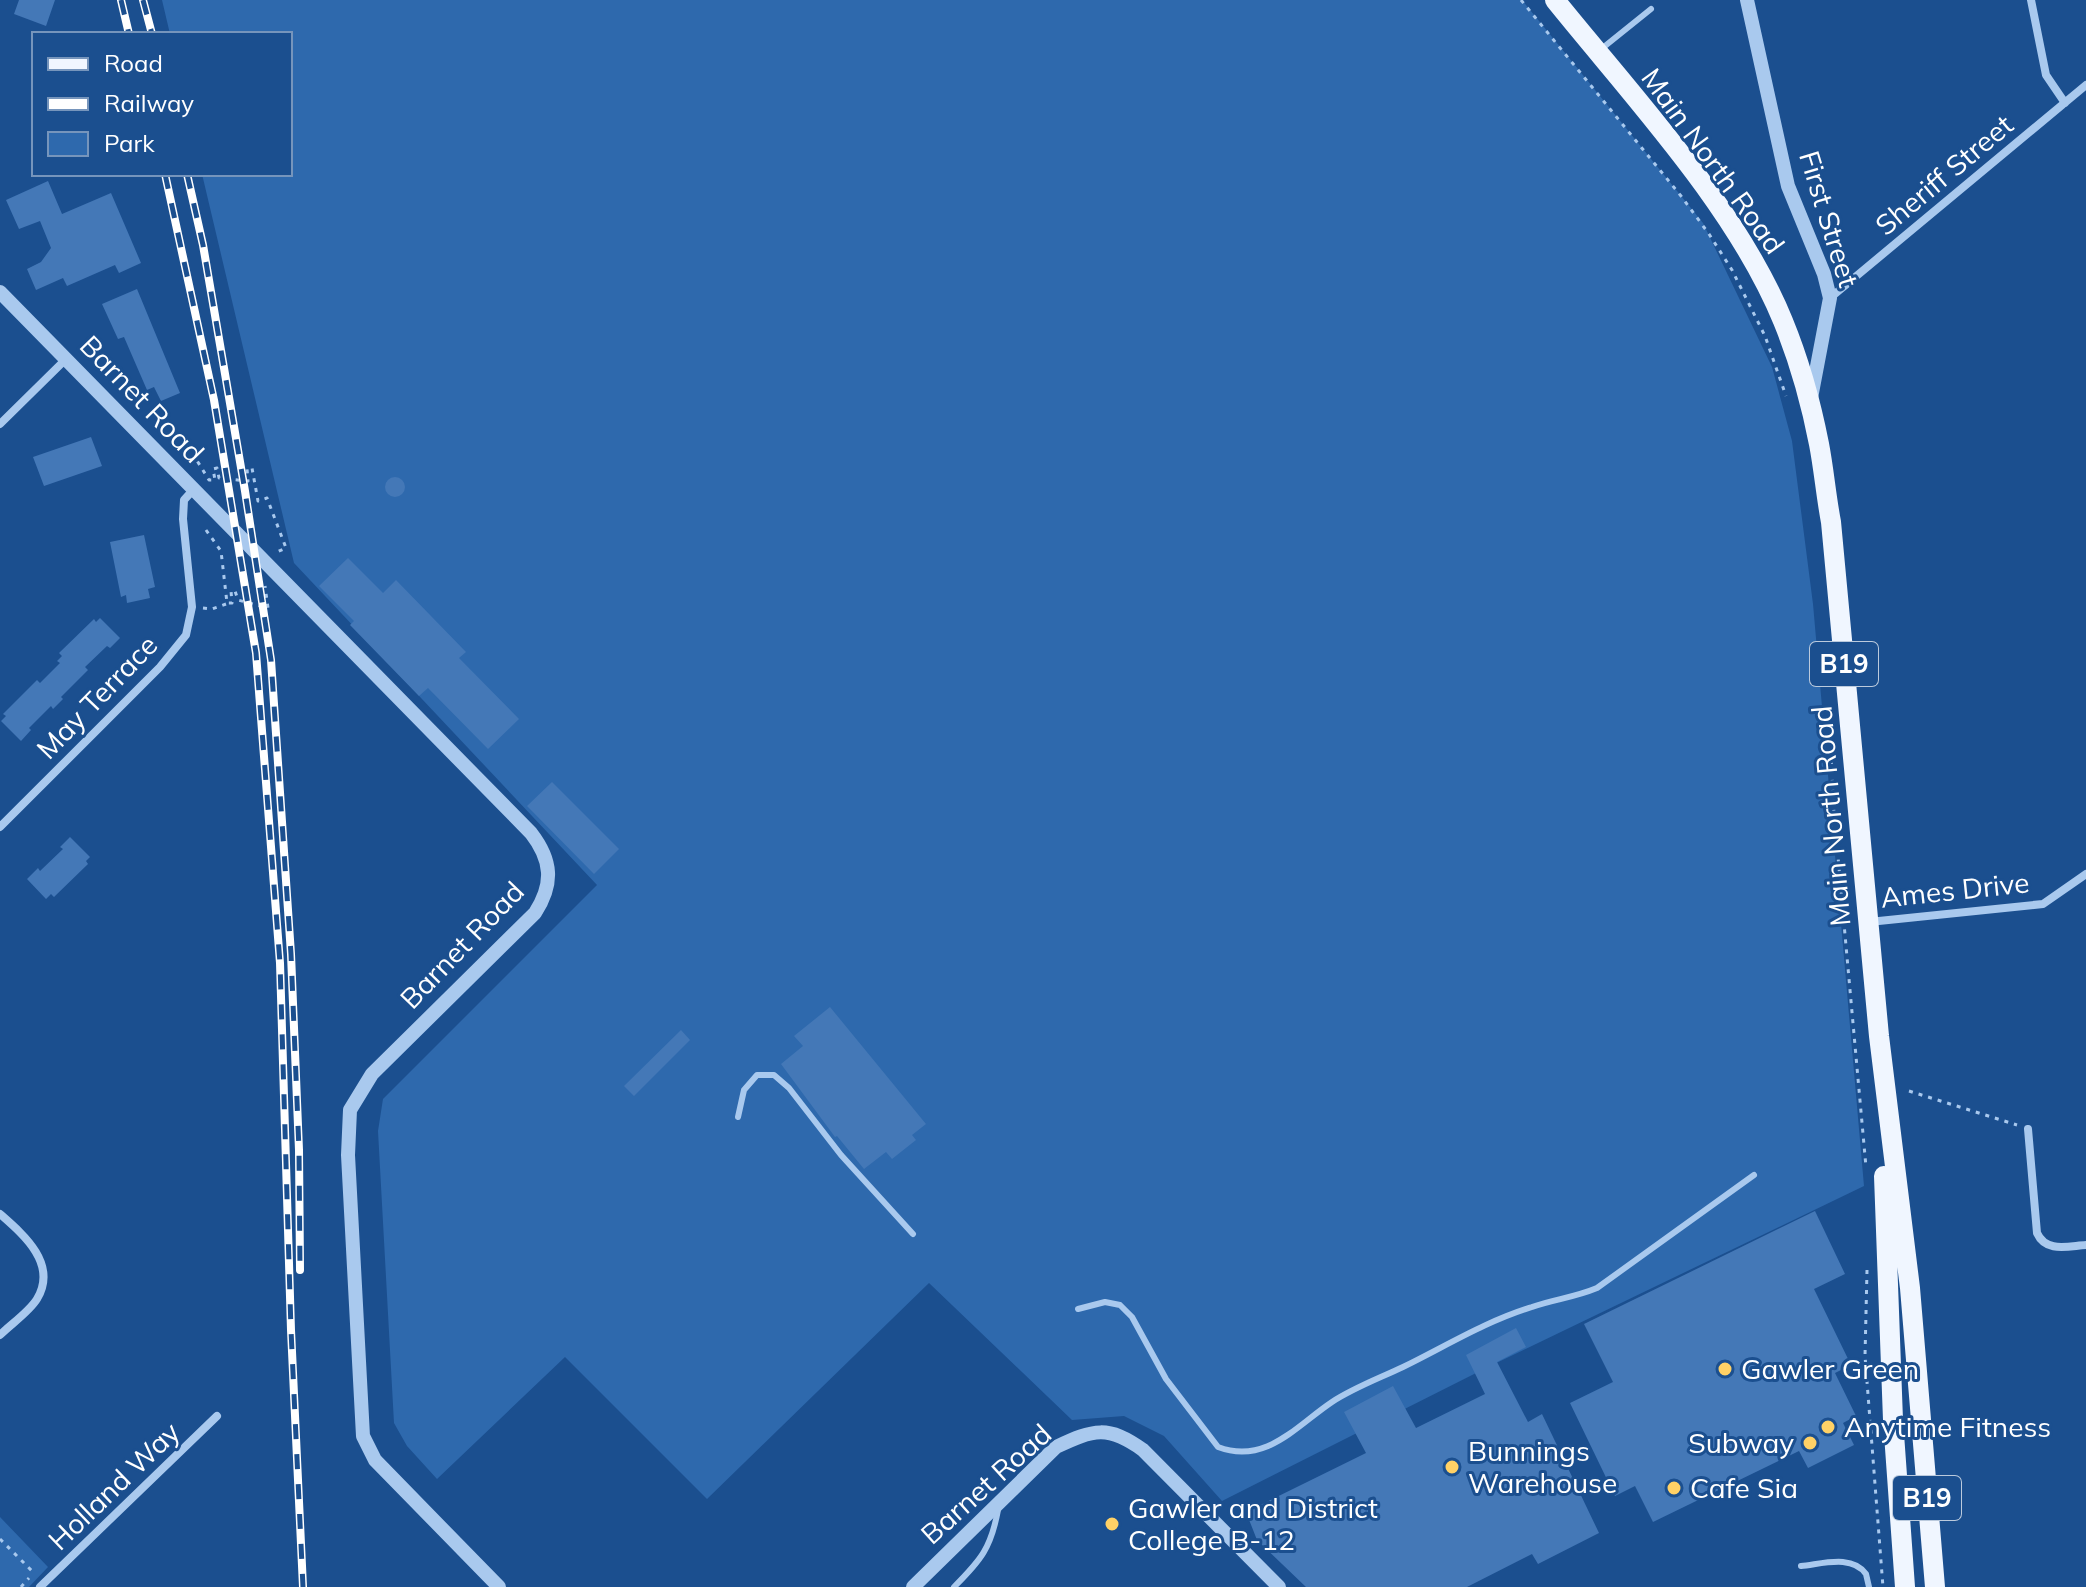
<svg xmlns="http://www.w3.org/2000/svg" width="2086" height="1587" viewBox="0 0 2086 1587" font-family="Mulish,sans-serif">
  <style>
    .green { fill: #2e69ad }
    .building { fill: #4478b7 }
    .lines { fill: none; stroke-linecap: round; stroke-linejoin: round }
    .path { stroke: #a9c9ee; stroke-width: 3; stroke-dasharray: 4 6; stroke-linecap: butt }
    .service { stroke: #a9c9ee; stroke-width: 6 }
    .minor { stroke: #a9c9ee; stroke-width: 8 }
    .tertiary { stroke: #a9c9ee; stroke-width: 14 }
    .primary { stroke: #f0f6ff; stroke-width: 20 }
    .rail-casing { stroke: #fff; stroke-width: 8 }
    .rail { stroke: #1b4f8f; stroke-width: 5; stroke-dasharray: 15; stroke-linecap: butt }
    .poi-dot { fill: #ffd166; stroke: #1b4f8f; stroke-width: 3 }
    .labels { text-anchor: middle; stroke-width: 6; stroke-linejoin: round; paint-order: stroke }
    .shield { fill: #1b4f8f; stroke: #bbcadd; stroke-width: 2 }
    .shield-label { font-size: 26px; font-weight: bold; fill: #fff }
    .street-label { font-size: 28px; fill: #fff; stroke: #1b4f8f }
    .poi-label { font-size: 28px; fill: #fff; stroke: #1b4f8f; text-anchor: start }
  </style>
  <rect width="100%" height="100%" fill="#1b4f8f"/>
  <path class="green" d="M 162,0 L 1522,0 L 1703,223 L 1772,367 L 1792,441 L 1813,604 L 1864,1186 L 1488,1367 L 1222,1501 L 1164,1436 L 1124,1416 L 1072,1420 L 929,1283 L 707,1499 L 565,1357 L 437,1479 L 407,1446 L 394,1423 L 378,1131 L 383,1099 L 597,885 L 294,563 L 202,174 L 290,174 L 290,34 L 170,34 Z
    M 0,1517 L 48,1567 L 29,1587 L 0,1587 Z"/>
  <path class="building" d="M 19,0 L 55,0 L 46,26 L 14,14 Z
    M 48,181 L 62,214 L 111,193 L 141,263 L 119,273 L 115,265 L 67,286 L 63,278 L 36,290 L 27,269 L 41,262 L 51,248 L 40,221 L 19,229 L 6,200 Z
    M 137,289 L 180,393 L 161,401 L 154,387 L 147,390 L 124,337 L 118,339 L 102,304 Z
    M 91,437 L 102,466 L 44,486 L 33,457 Z
    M385 487a10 10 0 1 1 20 0a10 10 0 1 1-20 0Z
    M 144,535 L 155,587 L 148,589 L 150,598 L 127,603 L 126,595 L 121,597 L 110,542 Z
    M 348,558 L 383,593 L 396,580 L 466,652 L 459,658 L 519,719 L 488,749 L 428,688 L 419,696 L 350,625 L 354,621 L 319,586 Z
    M 100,618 L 120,638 L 110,648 L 107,646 L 85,667 L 88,670 L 61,697 L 63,699 L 53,709 L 51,706 L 29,728 L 31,730 L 21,741 L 1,721 L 6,716 L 3,714 L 37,680 L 40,683 L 60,663 L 57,661 L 62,656 L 59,653 L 94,619 L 96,622 Z
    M 552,782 L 619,849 L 594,874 L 527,806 Z
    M 70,837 L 90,857 L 86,861 L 88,864 L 54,897 L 51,894 L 46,899 L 27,879 L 38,868 L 40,871 L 63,849 L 60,847 Z
    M 830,1007 L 926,1124 L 912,1135 L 916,1140 L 892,1159 L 886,1152 L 864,1169 L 837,1136 L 835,1137 L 781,1064 L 803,1046 L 794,1036 Z
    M 681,1030 L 690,1040 L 634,1096 L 624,1086 Z
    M 1815,1211 L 1845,1274 L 1814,1289 L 1851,1365 L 1835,1373 L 1856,1416 L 1843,1423 L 1854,1445 L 1808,1468 L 1799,1451 L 1653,1522 L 1635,1486 L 1615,1496 L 1570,1403 L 1613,1382 L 1584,1324 Z
    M 1516,1328 L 1526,1347 L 1497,1362 L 1528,1422 L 1542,1414 L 1599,1533 L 1538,1564 L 1532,1554 L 1467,1587 L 1306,1587 L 1257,1540 L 1246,1512 L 1366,1453 L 1344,1412 L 1393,1386 L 1416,1428 L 1485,1394 L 1466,1355 Z"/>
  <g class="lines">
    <path class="path" d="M 1521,0 L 1681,196 L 1709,234 L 1732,270 L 1765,336 L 1786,396
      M 191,464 L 196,459 L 209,480 L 215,480 L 213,469 L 217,468 L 219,478 L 248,481 L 247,469 L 252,468 L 258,501 L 267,498 L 286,548 L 277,552
      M 206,530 L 221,551 L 227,603 L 232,603 L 231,591 L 235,591 L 238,600 L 268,608 L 265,586
      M 203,608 L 212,609 L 226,604
      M 1830,740 L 1834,813 L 1866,1167
      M 1909,1091 L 2017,1125
      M 1867,1270 L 1865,1356 L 1883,1587
      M 0,1539 L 34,1573
      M 21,1587 L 29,1578"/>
    <path class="service" d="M 1600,50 L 1651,9
      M 738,1117 L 744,1090 L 757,1075 L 774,1075 L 789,1088 L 841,1155 L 913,1234
      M 1078,1309 L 1105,1302 L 1120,1305 L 1132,1317 L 1166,1379 L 1218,1447 C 1266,1465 1296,1426 1332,1402 C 1353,1388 1380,1378 1403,1367 C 1446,1346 1486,1321 1532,1307 C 1554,1299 1573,1298 1597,1288 L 1754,1175
      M 1801,1566 C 1822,1564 1852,1554 1866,1574 L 1869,1587
      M 954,1587 C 981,1560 991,1548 998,1510"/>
    <path class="minor" d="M 2031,0 L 2046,75 L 2065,103
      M 1830,298 L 2086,85
      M 0,424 L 66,359
      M 0,827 L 160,667 L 186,635 L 192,607 L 183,519 L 184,500 L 194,489
      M 1869,922 L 2043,904 L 2086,874
      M 2028,1129 L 2037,1233 C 2046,1253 2068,1246 2086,1245
      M 0,1214 C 24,1235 58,1264 37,1299 C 29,1312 11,1324 0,1335
      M 40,1587 L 217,1416"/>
    <path class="tertiary" d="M 1747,0 L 1788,186 L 1824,274 L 1830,298 L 1811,398
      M 0,292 L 531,833 C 552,860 554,884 535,913 L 372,1074 L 350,1110 L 348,1155 L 363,1436 L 375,1460 L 499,1587
      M 913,1587 L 1056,1447 C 1094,1429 1108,1425 1143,1450 L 1279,1587"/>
    <path class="primary" d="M 1555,0 C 1633,97 1736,206 1783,321 C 1799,360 1811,403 1819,444 C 1824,470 1826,496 1831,522 L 1879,1036 L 1910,1288 L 1935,1587
      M 1884,1176 L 1893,1420 L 1905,1587"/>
    <defs>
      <path id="rail" d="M 121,0 L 129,34
        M 143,0 L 152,34
        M 165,174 L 214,400 L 256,653 L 280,963 L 291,1330 L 303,1587
        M 187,174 L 203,245 L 245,491 L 271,660 L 291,954 L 299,1150 L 300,1270"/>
    </defs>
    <use href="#rail" class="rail-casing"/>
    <use href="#rail" class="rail"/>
  </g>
  <g class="poi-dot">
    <circle cx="1725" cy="1369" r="8"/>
    <circle cx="1828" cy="1427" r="8"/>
    <circle cx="1810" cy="1443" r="8"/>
    <circle cx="1452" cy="1467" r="8"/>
    <circle cx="1674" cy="1488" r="8"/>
    <circle cx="1112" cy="1524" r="8"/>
  </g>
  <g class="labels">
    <g class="shield">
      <rect x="1810" y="642" width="68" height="44" rx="6"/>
      <rect x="1893" y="1476" width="68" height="44" rx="6"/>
    </g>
    <g class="shield-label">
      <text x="1844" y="673">B19</text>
      <text x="1927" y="1507">B19</text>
    </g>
    <g class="street-label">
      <text transform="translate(1713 161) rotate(54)" y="10">Main North Road</text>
      <text transform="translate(1944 175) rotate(-40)" y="10">Sheriff Street</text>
      <text transform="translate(1829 219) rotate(73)" y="10">First Street</text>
      <text transform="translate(142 399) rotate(46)" y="10">Barnet Road</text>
      <text transform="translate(97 697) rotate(-46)" y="10">May Terrace</text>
      <text transform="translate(1831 816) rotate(-95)" y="10">Main North Road</text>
      <text transform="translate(1955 890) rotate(-6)" y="10">Ames Drive</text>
      <text transform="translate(462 945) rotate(-46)" y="10">Barnet Road</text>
      <text transform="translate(986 1484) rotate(-42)" y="10">Barnet Road</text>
      <text transform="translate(114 1486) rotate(-44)" y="10">Holland Way</text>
    </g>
    <g class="poi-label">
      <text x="1741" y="1379">Gawler Green</text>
      <text x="1844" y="1437">Anytime Fitness</text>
      <text x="1794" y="1453" text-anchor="end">Subway</text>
      <text x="1468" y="1461">Bunnings<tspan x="1468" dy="32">Warehouse</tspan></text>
      <text x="1690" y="1498">Cafe Sia</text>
      <text x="1128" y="1518">Gawler and District<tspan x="1128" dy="32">College B-12</tspan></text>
    </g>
  </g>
  <rect x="32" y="32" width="260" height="144" fill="#1b4f8f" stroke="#7695bc" stroke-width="2"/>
  <rect x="48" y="58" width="40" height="12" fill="#f0f6ff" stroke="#7695bc" stroke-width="2"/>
  <text x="104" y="72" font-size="24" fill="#ffffff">Road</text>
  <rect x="48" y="98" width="40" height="12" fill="#ffffff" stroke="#7695bc" stroke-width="2"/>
  <text x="104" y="112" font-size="24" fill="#ffffff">Railway</text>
  <rect x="48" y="132" width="40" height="24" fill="#2e69ad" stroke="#7695bc" stroke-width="2"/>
  <text x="104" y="152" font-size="24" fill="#ffffff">Park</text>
</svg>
